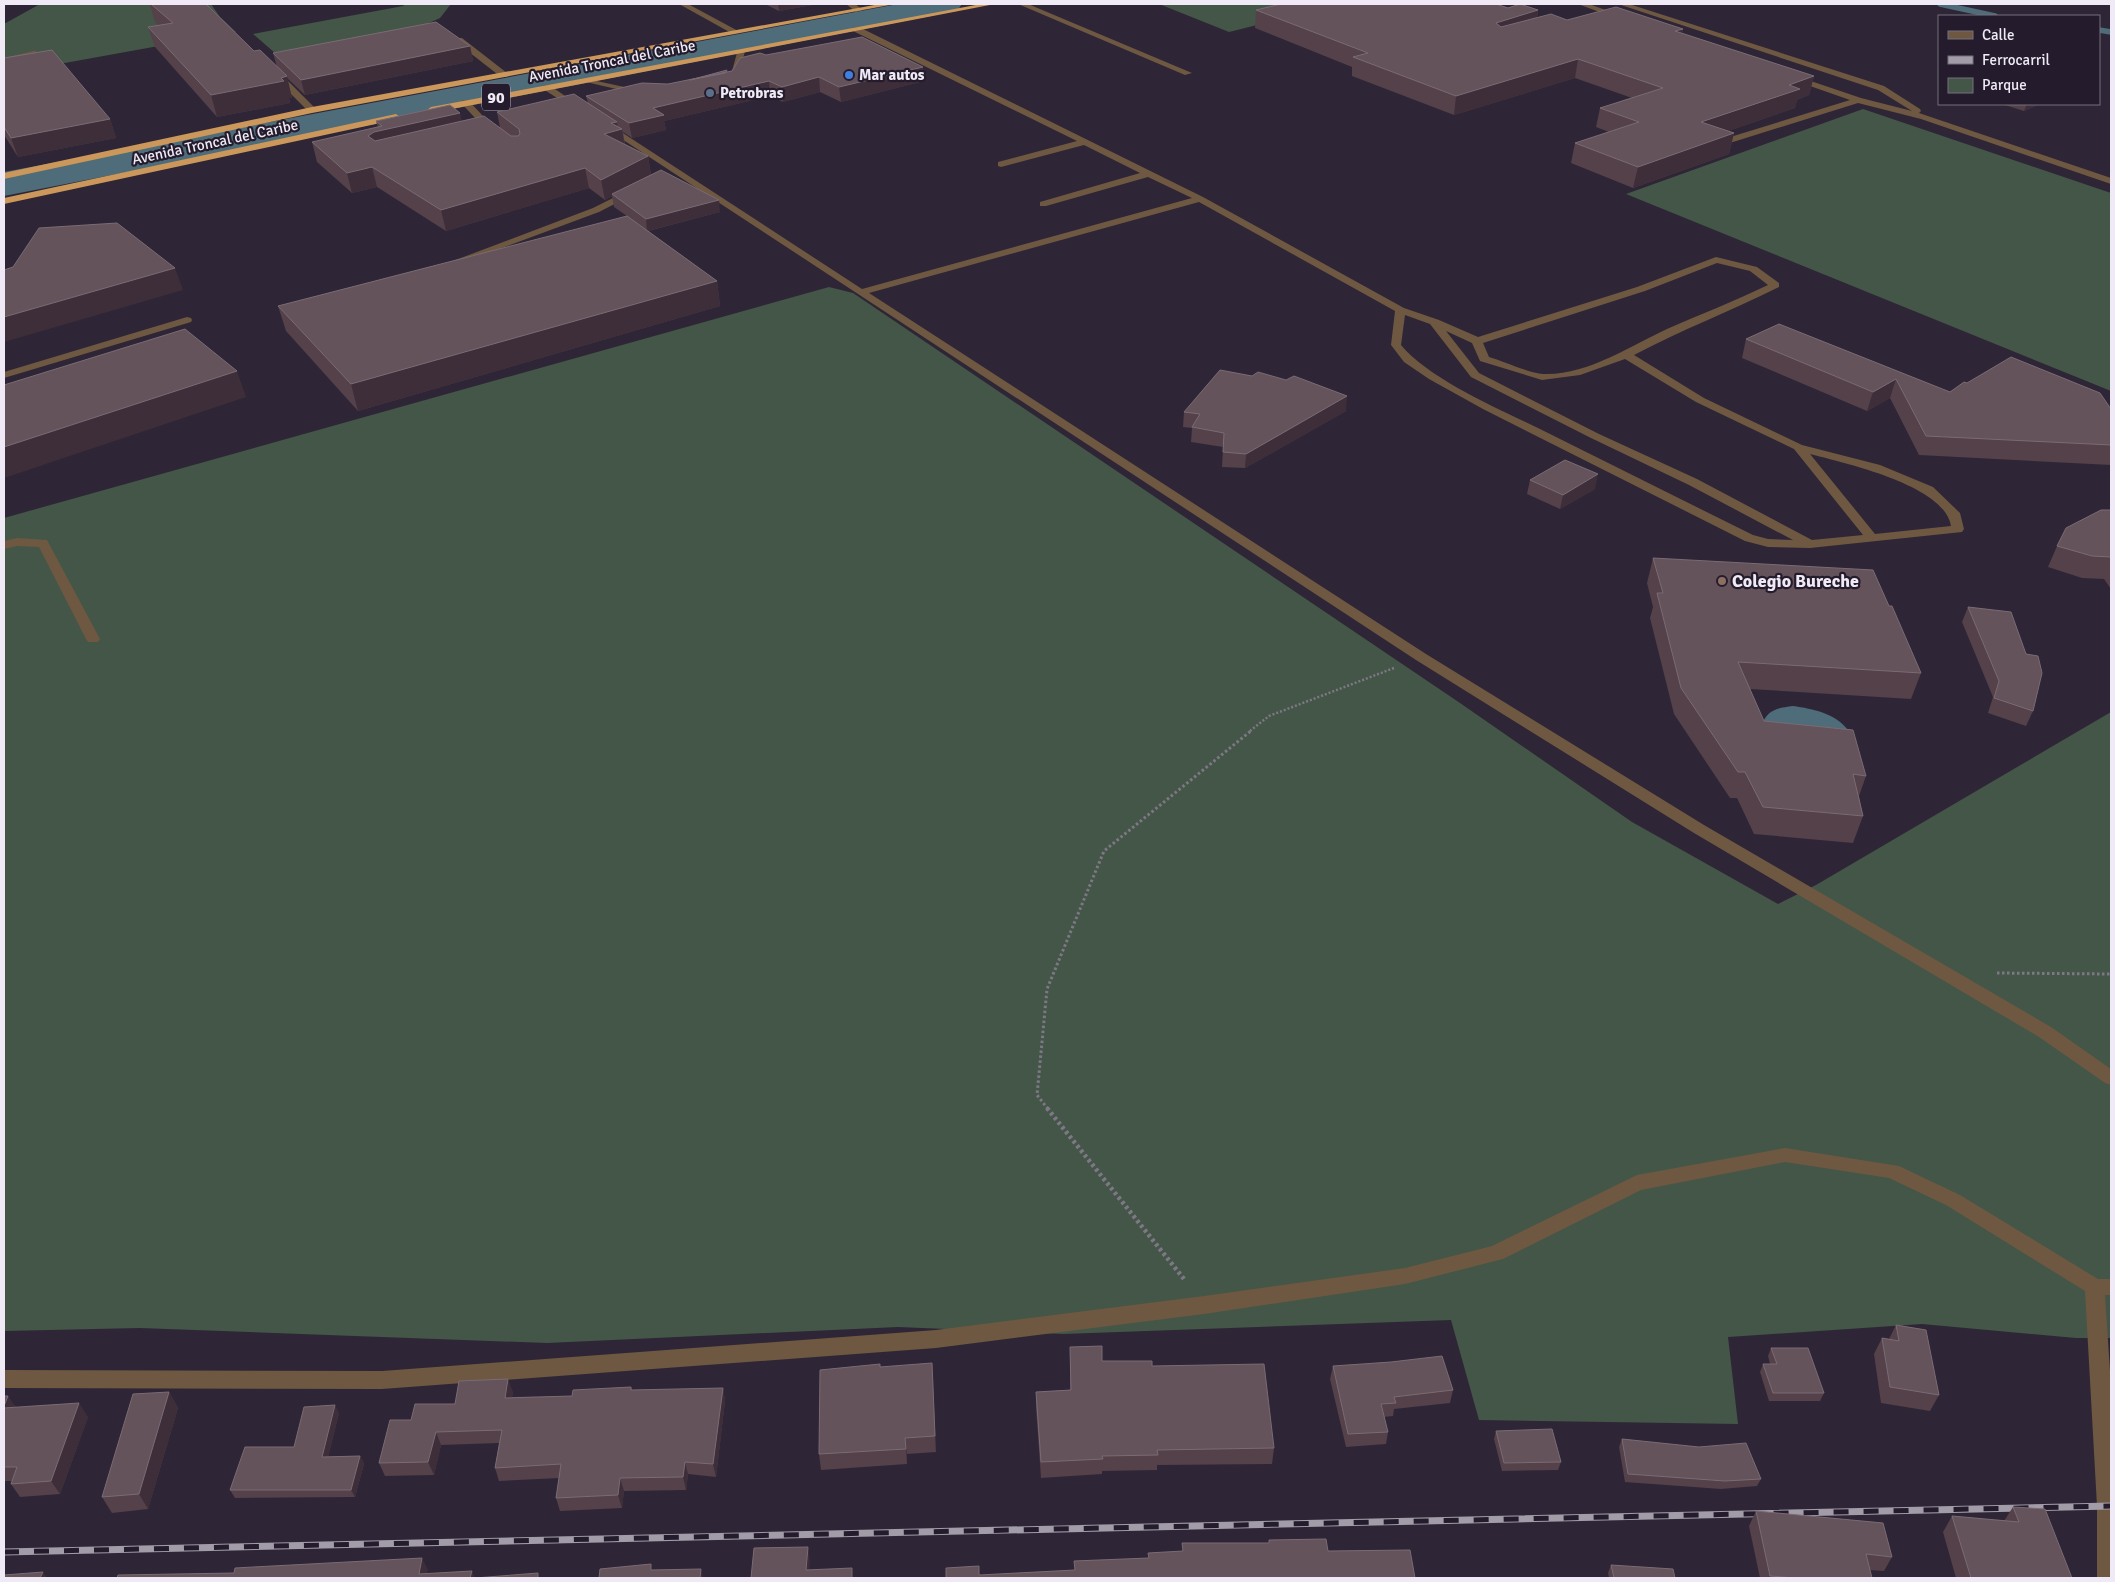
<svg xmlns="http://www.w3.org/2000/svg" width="2115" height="1582" viewBox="0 0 2115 1582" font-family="Signika,sans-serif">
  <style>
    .green { fill: #445647 }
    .water { fill: #4e6c79 }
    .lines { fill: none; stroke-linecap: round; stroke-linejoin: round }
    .stream { stroke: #4e6c79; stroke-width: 5.5 }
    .river { fill: #4e6c79; fill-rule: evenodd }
    .path-far2 { stroke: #7e7886; stroke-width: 2.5; stroke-dasharray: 2 2; stroke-linecap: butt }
    .path-far1 { stroke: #7e7886; stroke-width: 3; stroke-dasharray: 2.5 2.5; stroke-linecap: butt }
    .path { stroke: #7e7886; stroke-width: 4.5; stroke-dasharray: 3 3; stroke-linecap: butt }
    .minor { fill: #6e5841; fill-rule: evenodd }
    .highway { fill: #cb975a; fill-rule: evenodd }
    .rail-casing { stroke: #a29ca9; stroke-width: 7 }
    .rail { stroke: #241c2c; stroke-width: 5; stroke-dasharray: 15; stroke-linecap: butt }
    .wall { fill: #544149 }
    .shaded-wall { fill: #3e2e3a }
    .building { fill: #64535b; stroke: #7a6b74 }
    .shop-dot { fill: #3f7fe0; stroke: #241c2c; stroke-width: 2 }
    .service-dot { fill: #5c6f8a; stroke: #241c2c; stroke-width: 2 }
    .education-dot { fill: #8d6e63; stroke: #241c2c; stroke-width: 2 }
    .labels { text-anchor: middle; stroke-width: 4.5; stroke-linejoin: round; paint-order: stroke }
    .far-street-label { font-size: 15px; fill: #efeaf5; stroke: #241c2c }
    .far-poi-label { font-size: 15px; font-weight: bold; fill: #efeaf5; stroke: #241c2c; text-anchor: start }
    .shield { fill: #241c2c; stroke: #b2acb9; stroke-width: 1 }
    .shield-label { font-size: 16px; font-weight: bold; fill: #efeaf5 }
    .poi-label { font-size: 18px; font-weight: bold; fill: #efeaf5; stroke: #241c2c; text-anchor: start }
  </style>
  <rect width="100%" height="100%" fill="#2e2636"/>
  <path class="green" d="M 40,4 L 211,4 L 220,17 L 236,32 L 4,74 L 4,24 Z
    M 406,4 L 451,4 L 440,18 L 420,27 L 275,53 L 253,34 L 403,6 Z
    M 1159,4 L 1341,4 L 1229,32 Z
    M 1863,109 L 2111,193 L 2111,391 L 1626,194 Z
    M 829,287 L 853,293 L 1460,703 L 1632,822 L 1778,904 L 1816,885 L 2111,712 L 2111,1338 L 2076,1338 L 1922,1324 L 1728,1337 L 1738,1424 L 1479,1420 L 1451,1320 L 1063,1334 L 898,1327 L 547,1343 L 140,1328 L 4,1331 L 4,518 Z"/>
  <path class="water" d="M 1793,706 C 1813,709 1835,713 1848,730 L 1762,724 C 1768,709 1778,708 1793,706 Z"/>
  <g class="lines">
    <path class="stream" d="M 1940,4 L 1995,16
      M 2099,30 L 2111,32"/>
    <path class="river" d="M 898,4 L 962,4 L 957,11 L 946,13 L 4,196 L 4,172 Z"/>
    <path class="path-far2" d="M 1250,731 L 1269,716 L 1394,668"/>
    <path class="path-far1" d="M 1997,973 L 2111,974
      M 1048,1109 L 1037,1095 L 1047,989 L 1104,851 L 1252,730"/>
    <path class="path" d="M 1047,1108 L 1184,1279"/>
    <path class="minor" d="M 679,4 L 688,4 L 740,32 L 733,34 Z
      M 846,4 L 855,4 L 863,10 L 856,12 Z
      M 1018,4 L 1028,4 L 1192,73 L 1185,75 Z
      M 1578,4 L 1589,4 L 1625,17 L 1618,19 Z
      M 1618,4 L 1629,4 L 1884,86 L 1920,109 L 1921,111 L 1919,113 L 2111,178 L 2111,184 L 1921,119 L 1858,103 L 1733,142 L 1727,142 L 1727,138 L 1850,100 L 1790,79 L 1790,75 L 1793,75 L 1861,98 L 1912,111 L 1878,90 Z
      M 853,27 L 859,27 L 1203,197 L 1404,308 L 1439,320 L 1478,337 L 1637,287 L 1716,257 L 1757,267 L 1779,283 L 1779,287 C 1731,311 1681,330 1634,355 L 1704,398 L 1802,445 L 1880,465 L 1933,487 L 1960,513 L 1964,529 L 1962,532 L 1810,548 L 1768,547 L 1745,541 L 1483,409 L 1429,379 L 1404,362 L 1391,345 L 1395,311 L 1199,202 L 869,293 L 1426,654 L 1704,825 L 2051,1027 L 2111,1069 L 2111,1085 L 2105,1083 L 2039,1037 L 1694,833 L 1416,660 L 602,126 L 609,124 L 862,289 L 1192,198 L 1148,177 L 1046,206 L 1040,206 L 1040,202 L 1140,173 L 1084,145 L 1001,167 L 998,166 L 998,162 L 1077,141 L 853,31 ZM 1717,263 L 1750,271 L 1768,285 C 1735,301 1701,314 1667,329 C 1630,346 1586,376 1543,374 C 1529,373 1503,361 1489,357 L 1483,343 L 1645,291 ZM 1405,315 L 1430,324 L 1471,377 L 1591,438 L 1689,485 L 1793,540 L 1768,539 L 1753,535 C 1682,500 1611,464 1540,429 C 1499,409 1429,379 1401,345 ZM 1446,331 L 1472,343 L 1480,361 L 1542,380 L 1580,375 L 1625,359 L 1696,402 L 1794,449 L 1863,535 L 1812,540 L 1697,479 L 1599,434 L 1479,373 ZM 1810,454 C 1844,463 1945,485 1951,526 L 1875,534 Z
      M 456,38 L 462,38 L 507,73 L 507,77 L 501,77 L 456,42 Z
      M 738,49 L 745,51 L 739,75 L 732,81 L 728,79 L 731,75 Z
      M 33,51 L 36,51 L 36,55 L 4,62 L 4,58 Z
      M 272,71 L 278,71 L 315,108 L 315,112 L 309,112 L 272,75 Z
      M 583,78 L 638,90 L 642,92 L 638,94 L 586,82 L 582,80 Z
      M 543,85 L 549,85 L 583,108 L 576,110 L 543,89 Z
      M 462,100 L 468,100 L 496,130 L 496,134 L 490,134 L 462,104 Z
      M 631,189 L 636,192 L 634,194 L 599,212 L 453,266 L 447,266 L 445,264 L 593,208 Z
      M 187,317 L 191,318 L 192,320 L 191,322 L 4,378 L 4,372 Z
      M 17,538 L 47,540 L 100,639 L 98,642 L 88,642 L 86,639 L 39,547 L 17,546 L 4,549 L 4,541 Z
      M 1785,1148 L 1899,1166 L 1960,1195 L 2098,1279 L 2111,1279 L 2111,1295 L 2105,1295 L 2111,1386 L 2111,1578 L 2097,1578 L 2097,1506 L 2085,1291 L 1946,1205 L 1889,1178 L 1785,1162 L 1641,1190 L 1503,1259 L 1405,1284 L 1204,1314 L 936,1348 L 382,1389 L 4,1388 L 4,1370 L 382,1371 L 936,1330 L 1204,1296 L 1405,1268 L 1492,1246 L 1637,1175 Z"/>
    <path class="highway" d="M 880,4 L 895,4 L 312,113 L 4,179 L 4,173 L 312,107 Z
      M 981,4 L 995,4 L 431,113 L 427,110 L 431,107 Z
      M 396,114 L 400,117 L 399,119 L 4,204 L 4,198 Z"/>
    <defs>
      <path id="rail" d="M 4,1552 L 2111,1506"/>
    </defs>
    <use href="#rail" class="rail-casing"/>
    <use href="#rail" class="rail"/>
  </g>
  <path class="wall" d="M 150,4 L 206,4 L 254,51 L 277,67 L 273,53 L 470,46 L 473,61 L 305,95 L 287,78 L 292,98 L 289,98 L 290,103 L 217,117 L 155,47 L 148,27 L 158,25 L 155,22 Z
    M 765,4 L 818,4 L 779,11 Z
    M 1508,8 L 1538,10 L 1537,18 L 1683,29 L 1682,33 L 1814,76 L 1809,95 L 1797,100 L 1795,108 L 1728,131 L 1734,133 L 1729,154 L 1633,188 L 1571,163 L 1575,143 L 1609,132 L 1596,127 L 1600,108 L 1632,98 L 1575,78 L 1454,115 L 1352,76 L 1352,67 L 1255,28 L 1256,10 Z
    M 766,55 L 923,67 L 924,81 L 841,102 L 820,92 L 783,102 L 770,96 L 664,121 L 666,130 L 632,138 L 623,132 L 625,144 L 648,156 L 651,175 L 720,212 L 648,231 L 717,281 L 720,306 L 358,411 L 286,331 L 278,306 L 627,216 L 614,207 L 612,196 L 605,200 L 589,188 L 446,231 L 377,187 L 352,193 L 317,162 L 312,142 L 378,128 L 376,121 L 460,113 L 461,121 L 500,128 L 497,112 L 588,103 L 586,96 L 668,84 L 690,80 L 727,70 L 728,72 L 732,71 Z
    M 4,58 L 110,119 L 116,138 L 18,157 L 4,135 Z
    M 2004,104 L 2040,104 L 2024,111 L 2005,105 Z
    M 1746,339 L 1950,392 L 1967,383 L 2111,409 L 2111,465 L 1919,455 L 1890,398 L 1867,411 L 1742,358 Z
    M 1346,411 L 1245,468 L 1222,467 L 1223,447 L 1191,442 L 1192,428 L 1183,427 L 1184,412 Z
    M 1530,480 L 1595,489 L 1560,509 L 1527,494 Z
    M 2111,510 L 2111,589 L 2104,579 L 2082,578 L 2048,567 L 2057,546 Z
    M 1653,558 L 1889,606 L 1921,673 L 1911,699 L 1750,689 L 1764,721 L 1866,776 L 1859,796 L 1863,816 L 1853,843 L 1754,834 L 1737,798 L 1730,798 L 1674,714 L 1650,618 L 1653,607 L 1647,583 Z
    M 1968,607 L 2033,711 L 2026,726 L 1988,713 L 1993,697 L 1962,622 Z
    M 1896,1325 L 1939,1395 L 1930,1411 L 1881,1403 L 1874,1354 L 1882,1338 L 1889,1339 Z
    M 1070,1347 L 1102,1361 L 1152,1366 L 1274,1448 L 1272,1464 L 1157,1465 L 1157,1470 L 1102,1471 L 1102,1474 L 1041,1478 L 1036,1407 L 1036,1392 L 1070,1390 Z
    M 1771,1348 L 1824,1393 L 1820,1401 L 1769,1401 L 1760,1372 L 1763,1364 L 1770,1364 L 1768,1356 Z
    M 1333,1366 L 1453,1390 L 1450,1403 L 1394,1409 L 1393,1416 L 1384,1417 L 1388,1432 L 1386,1444 L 1346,1447 L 1330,1379 Z
    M 880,1367 L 933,1379 L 936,1452 L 907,1454 L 907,1464 L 821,1470 L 819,1454 Z
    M 631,1387 L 632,1390 L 723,1388 L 725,1401 L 716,1477 L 688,1474 L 686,1490 L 624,1491 L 622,1508 L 560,1511 L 556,1498 L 559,1478 L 499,1481 L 495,1468 L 499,1443 L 441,1445 L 434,1475 L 385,1476 L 379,1463 L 411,1420 L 455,1404 L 513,1392 L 512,1397 L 572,1396 Z
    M 169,1392 L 178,1408 L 148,1509 L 112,1513 L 102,1497 Z
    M 4,1396 L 16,1407 L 88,1417 L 60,1494 L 20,1497 L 11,1484 L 12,1481 L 4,1481 Z
    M 339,1413 L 328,1457 L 360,1456 L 364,1464 L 355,1497 L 235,1498 L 230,1490 L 294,1447 Z
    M 1496,1431 L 1561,1462 L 1558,1470 L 1502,1471 L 1494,1439 Z
    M 1622,1439 L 1761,1479 L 1757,1486 L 1721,1489 L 1625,1482 L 1619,1447 Z
    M 2013,1507 L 2072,1578 L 1956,1578 L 1943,1532 L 1952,1516 L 2004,1521 Z
    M 1756,1511 L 1892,1557 L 1884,1571 L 1870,1570 L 1872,1578 L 1760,1578 L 1749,1526 Z
    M 1611,1565 L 1675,1578 L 1609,1578 L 1608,1573 Z"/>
  <path class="shaded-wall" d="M 778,4 L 818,4 L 779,11 Z
    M 1538,10 L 1535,28 L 1493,41 L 1496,23 Z
    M 1683,29 L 1679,47 L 1675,31 Z
    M 470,46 L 473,61 L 305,95 L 301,80 Z
    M 1578,59 L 1575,78 L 1454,115 L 1456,96 Z
    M 923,67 L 924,81 L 841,102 L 839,87 Z
    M 287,76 L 292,98 L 289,98 L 290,103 L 217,117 L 211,95 Z
    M 1814,76 L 1809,95 L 1797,100 L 1795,108 L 1696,142 L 1701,122 L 1789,85 Z
    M 819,77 L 820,92 L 783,102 L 782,87 Z
    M 769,81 L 770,96 L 664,121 L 666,130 L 632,138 L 629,123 L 653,108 Z
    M 2027,104 L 2040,104 L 2024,111 Z
    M 460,113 L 464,132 L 373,156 L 368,136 L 374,132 Z
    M 110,119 L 116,138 L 18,157 L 11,138 Z
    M 617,122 L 618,130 L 622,129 L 625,148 L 604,134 L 611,123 Z
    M 1734,133 L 1729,154 L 1633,188 L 1638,167 Z
    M 648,156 L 651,176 L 612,194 L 612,196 L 605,200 L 601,180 Z
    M 372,167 L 377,187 L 352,193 L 347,173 Z
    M 585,168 L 589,188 L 446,231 L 441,210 Z
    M 719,200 L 720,212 L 647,231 L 646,219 Z
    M 175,268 L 183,290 L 4,342 L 4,317 Z
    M 717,281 L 720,306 L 358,411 L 351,384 Z
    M 237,371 L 246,397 L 4,478 L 4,447 Z
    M 1896,379 L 1890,398 L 1867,411 L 1873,392 Z
    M 1347,396 L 1346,411 L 1245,468 L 1246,454 Z
    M 1598,474 L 1595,489 L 1560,509 L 1563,495 Z
    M 932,1363 L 933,1379 L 936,1452 L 935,1436 Z
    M 508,1379 L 513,1392 L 509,1411 L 505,1398 Z
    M 723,1388 L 725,1401 L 716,1477 L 713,1464 Z
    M 169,1392 L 178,1408 L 148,1509 L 139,1494 Z
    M 8,1396 L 18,1410 L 4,1409 L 4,1406 Z
    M 79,1403 L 88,1417 L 60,1494 L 51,1481 Z
    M 335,1405 L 339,1413 L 326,1465 L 322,1457 Z
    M 436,1432 L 441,1445 L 434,1475 L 428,1462 Z
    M 905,1438 L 907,1454 L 907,1464 L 906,1449 Z
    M 360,1456 L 364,1464 L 355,1497 L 351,1490 Z
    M 685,1462 L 688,1474 L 686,1490 L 683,1477 Z
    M 620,1478 L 624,1491 L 622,1508 L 618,1495 Z
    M 808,1547 L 810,1561 L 809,1578 L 806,1570 Z
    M 422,1558 L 428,1570 L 426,1578 L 419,1574 Z
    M 701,1569 L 703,1577 L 703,1578 L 700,1578 Z
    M 472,1571 L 475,1578 L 470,1578 Z
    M 43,1572 L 47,1578 L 40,1578 Z"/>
  <path class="building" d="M 151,4 L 206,4 L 254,51 L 260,50 L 287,76 L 281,78 L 284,81 L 211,95 L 148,27 L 173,23 Z
    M 1281,4 L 1496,4 L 1508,8 L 1520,4 L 1538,10 L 1496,23 L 1501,27 L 1551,14 L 1567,20 L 1616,7 L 1683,29 L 1675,31 L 1814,76 L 1789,85 L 1800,89 L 1701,122 L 1734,133 L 1638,167 L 1575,143 L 1639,122 L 1600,108 L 1663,88 L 1578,59 L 1456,96 L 1353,57 L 1368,53 L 1256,10 Z
    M 436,22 L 470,46 L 301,80 L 273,53 Z
    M 862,37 L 923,67 L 839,87 L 819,77 L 782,87 L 769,81 L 653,108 L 664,115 L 629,123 L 586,96 L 642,83 L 668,84 L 732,71 L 740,58 L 760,53 L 766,55 Z
    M 52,50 L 110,119 L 11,138 L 4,127 L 4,58 Z
    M 727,70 L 725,73 L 690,80 Z
    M 574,94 L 617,122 L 611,123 L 622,129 L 604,134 L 648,156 L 601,180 L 585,168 L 441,210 L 372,167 L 347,173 L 312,142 L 382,126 L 376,121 L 450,105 L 460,113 L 374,132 L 368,136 L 375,141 L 484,116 L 511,136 L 518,136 L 520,134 L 519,129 L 497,112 Z
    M 661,170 L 719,200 L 646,219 L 612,194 Z
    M 627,216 L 717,281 L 351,384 L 278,306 Z
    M 117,223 L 175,268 L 4,317 L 4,270 L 13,267 L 39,228 Z
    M 1779,324 L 1950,392 L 1964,382 L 1967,383 L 2011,357 L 2100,393 L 2111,409 L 2111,445 L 1926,436 L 1896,379 L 1873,392 L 1746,339 Z
    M 185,329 L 237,371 L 4,447 L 4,385 Z
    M 1220,370 L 1252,376 L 1258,372 L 1286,380 L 1294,376 L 1347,396 L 1246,454 L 1223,452 L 1224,433 L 1192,427 L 1200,414 L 1184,412 Z
    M 1565,460 L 1598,474 L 1563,495 L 1530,480 Z
    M 2101,510 L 2111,510 L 2111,557 L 2092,556 L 2057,546 L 2066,528 Z
    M 1653,558 L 1873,570 L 1889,606 L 1892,606 L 1921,673 L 1738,662 L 1764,721 L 1853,730 L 1866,776 L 1853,774 L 1863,816 L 1763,807 L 1745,772 L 1738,772 L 1681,688 L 1657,593 L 1663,593 Z
    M 1968,607 L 2011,612 L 2026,654 L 2038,656 L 2042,673 L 2033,711 L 1994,698 L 1999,681 Z
    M 1896,1325 L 1926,1330 L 1939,1395 L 1890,1387 L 1882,1338 L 1899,1341 Z
    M 1102,1346 L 1102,1361 L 1152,1361 L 1152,1366 L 1264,1364 L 1274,1448 L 1157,1450 L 1158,1455 L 1102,1456 L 1103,1459 L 1041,1462 L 1036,1392 L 1071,1390 L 1070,1347 Z
    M 1771,1348 L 1808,1348 L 1824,1393 L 1773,1393 L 1763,1364 L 1777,1364 Z
    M 1442,1356 L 1453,1390 L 1394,1397 L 1396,1403 L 1381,1404 L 1388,1432 L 1348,1434 L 1333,1366 L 1391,1362 Z
    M 932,1363 L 935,1436 L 905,1438 L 906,1449 L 819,1454 L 820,1370 L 880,1364 L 880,1367 Z
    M 508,1379 L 505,1398 L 572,1396 L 573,1390 L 631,1387 L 631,1390 L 723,1388 L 713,1464 L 685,1462 L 683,1477 L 620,1478 L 618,1495 L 556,1498 L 561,1464 L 495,1468 L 502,1430 L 436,1432 L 428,1462 L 379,1463 L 390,1420 L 411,1420 L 415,1404 L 455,1404 L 459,1381 Z
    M 169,1392 L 139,1494 L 102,1497 L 133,1394 Z
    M 4,1396 L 8,1396 L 4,1406 Z
    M 79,1403 L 51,1481 L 11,1484 L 17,1467 L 4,1467 L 4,1408 Z
    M 335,1405 L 322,1457 L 360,1456 L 351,1490 L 230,1490 L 245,1447 L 294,1447 L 304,1407 Z
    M 1552,1429 L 1561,1462 L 1504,1463 L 1496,1431 Z
    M 1622,1439 L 1699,1447 L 1746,1443 L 1761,1479 L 1725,1481 L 1628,1474 Z
    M 2013,1507 L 2045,1509 L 2072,1578 L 1971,1578 L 1952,1516 L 2019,1522 Z
    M 1756,1511 L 1883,1523 L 1892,1557 L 1866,1554 L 1872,1578 L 1795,1578 L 1770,1576 Z
    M 1326,1539 L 1328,1551 L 1410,1550 L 1415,1578 L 946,1578 L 946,1568 L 979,1566 L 979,1575 L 1075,1570 L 1074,1561 L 1149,1558 L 1148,1553 L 1183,1551 L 1182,1543 L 1269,1543 L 1269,1540 Z
    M 808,1547 L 806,1570 L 852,1568 L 852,1578 L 751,1578 L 754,1548 Z
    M 422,1558 L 419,1574 L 472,1571 L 470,1578 L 117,1578 L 118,1575 L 234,1573 L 235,1568 Z
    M 651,1564 L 651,1570 L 701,1569 L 700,1578 L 599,1578 L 600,1569 Z
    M 1611,1565 L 1673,1569 L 1675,1578 L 1614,1578 Z
    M 43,1572 L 40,1578 L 4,1578 L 4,1575 Z
    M 538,1573 L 538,1578 L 475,1578 Z"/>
  <circle class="shop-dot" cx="849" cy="75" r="5"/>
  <circle class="service-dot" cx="710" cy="93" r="5"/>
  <circle class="education-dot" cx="1722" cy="581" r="5"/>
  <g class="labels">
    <g class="far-street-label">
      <text transform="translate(612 61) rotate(-11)" y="5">Avenida Troncal del Caribe</text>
      <text transform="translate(215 142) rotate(-12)" y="5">Avenida Troncal del Caribe</text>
    </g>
    <g class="far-poi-label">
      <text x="859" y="80">Mar autos</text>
      <text x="720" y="98">Petrobras</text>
    </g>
    <rect class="shield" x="482" y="83.5" width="28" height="27" rx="4"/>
    <g class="shield-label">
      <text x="496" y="103">90</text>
    </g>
    <g class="poi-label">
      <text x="1732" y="587">Colegio Bureche</text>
    </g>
  </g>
  <rect width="2115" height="1582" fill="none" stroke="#efeaf5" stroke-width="10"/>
  <rect x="1938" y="15" width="162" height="90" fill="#241c2c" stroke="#756e7c"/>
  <rect x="1948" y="31" width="25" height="8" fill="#6e5841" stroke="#756e7c"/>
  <text x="1982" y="40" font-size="15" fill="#efeaf5">Calle</text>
  <rect x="1948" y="56" width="25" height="8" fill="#a29ca9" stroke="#756e7c"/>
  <text x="1982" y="65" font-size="15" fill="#efeaf5">Ferrocarril</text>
  <rect x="1948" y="78" width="25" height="15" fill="#445647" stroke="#756e7c"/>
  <text x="1982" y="90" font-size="15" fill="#efeaf5">Parque</text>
</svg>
